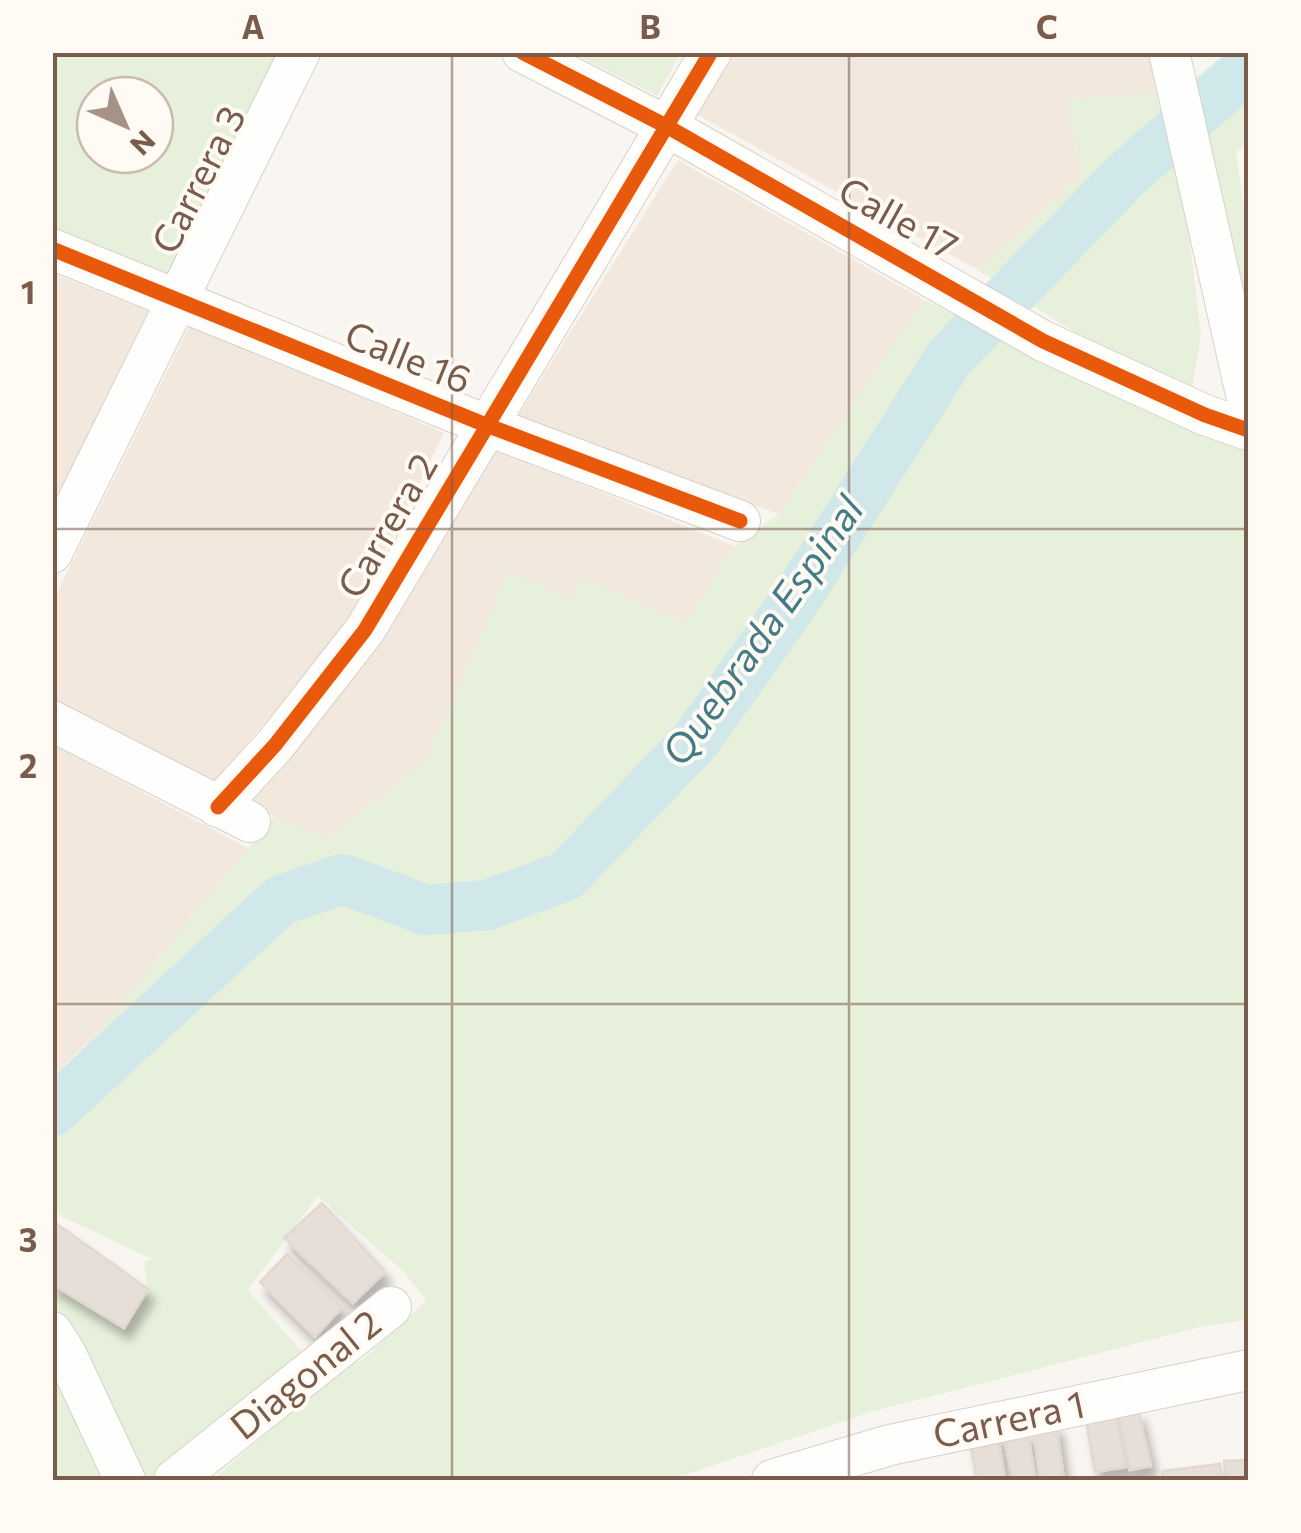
<svg xmlns="http://www.w3.org/2000/svg" width="1301" height="1533" viewBox="0 0 1301 1533" font-family="Commissioner,sans-serif">
  <style>
    .residential { fill: #f2e8de }
    .green { fill: #e7f0db; fill-rule: evenodd }
    .lines { fill: none; stroke-linecap: round; stroke-linejoin: round }
    .river { stroke: #d0e8ea; stroke-width: 50 }
    .building { fill: #e6ded7; stroke: #e2d8d2; stroke-width: 2.5; filter: url(#shadow) }
    .minor-casing { stroke: #d7d1cb; stroke-width: 42 }
    .minor { stroke: #fefefd; stroke-width: 40 }
    .cycleway-casing { stroke: #fffaf3; stroke-width: 21 }
    .cycleway { stroke: #e8590c; stroke-width: 15 }
    .grid { fill: none; stroke: #7a5c4d; stroke-width: 2.5; stroke-opacity: 0.55 }
    .labels { text-anchor: middle; stroke-width: 8; stroke-linejoin: round; paint-order: stroke }
    .street-label { font-size: 38px; fill: #7a5c4d; stroke: #fffaf3 }
    .water-label { font-size: 40px; font-style: italic; fill: #437c86; stroke: #fffaf3 }
    .neatline { fill: none; stroke: #7a5c4d; stroke-width: 4 }
    .grid-label { font-size: 32px; text-anchor: middle; font-weight: bold; fill: #7a5c4d }
  </style>
  <defs>
    <filter id="shadow"><feDropShadow dx="6" dy="11" stdDeviation="5" flood-color="#0004"/></filter>
  </defs>
  <rect width="100%" height="100%" fill="#f9f5f0"/>
  <path class="residential" d="M 732,52 L 1150,53 L 1160,92 L 1067,100 L 1081,176 L 978,270 L 696,114 Z
    M 678,160 L 924,300 L 779,514 L 515,421 Z
    M 53,273 L 148,311 L 53,506 Z
    M 191,323 L 444,433 L 351,621 L 211,786 L 53,702 L 52,603 Z
    M 492,448 L 734,546 L 686,623 L 581,578 L 572,600 L 509,572 L 426,759 L 329,839 L 274,817 L 250,802 L 343,687 Z
    M 53,745 L 248,848 L 97,1033 L 53,1076 Z"/>
  <path class="green" d="M 52,53 L 300,53 L 176,298 L 53,249 ZM 95,95 L 155,95 L 155,155 L 95,155 Z
    M 573,53 L 681,53 L 657,96 Z
    M 1226,53 L 1248,53 L 1248,141 L 1236,153 L 1248,239 L 1248,352 L 1195,78 Z
    M 1160,92 L 1179,149 L 1201,336 L 1190,398 L 1082,337 L 978,270 L 1081,176 L 1067,100 Z
    M 924,300 L 1246,448 L 1248,1320 L 1204,1326 L 870,1412 L 670,1480 L 212,1480 L 355,1358 L 360,1362 L 426,1301 L 405,1273 L 318,1196 L 248,1290 L 308,1359 L 162,1480 L 138,1480 L 53,1314 L 55,1286 L 124,1327 L 148,1289 L 144,1263 L 162,1252 L 149,1258 L 53,1212 L 53,1078 L 97,1033 L 274,817 L 330,839 L 426,759 L 509,571 L 572,600 L 581,578 L 686,623 L 734,546 L 779,514 Z
    M 52,1357 L 108,1480 L 53,1480 Z"/>
  <g class="lines">
    <path class="river" d="M 52,1112 L 281,900 L 343,879 L 426,910 L 487,905 L 566,876 L 696,740 L 794,602 L 950,357 L 1126,175 L 1248,68"/>
  </g>
  <path class="building" d="M 322,1203 L 385,1272 L 353,1303 L 284,1238 Z
    M 54,1222 L 148,1289 L 124,1328 L 52,1284 Z
    M 287,1254 L 342,1307 L 315,1337 L 260,1282 Z
    M 1138,1410 L 1151,1466 L 1130,1470 L 1118,1415 Z
    M 1116,1414 L 1126,1467 L 1095,1472 L 1086,1420 Z
    M 1056,1423 L 1064,1480 L 1040,1480 L 1033,1426 Z
    M 1027,1430 L 1036,1480 L 1013,1480 L 1004,1435 Z
    M 997,1431 L 1005,1480 L 977,1480 L 969,1436 Z
    M 1248,1460 L 1248,1480 L 1225,1480 L 1224,1461 Z
    M 1220,1464 L 1222,1480 L 1163,1480 L 1162,1471 Z"/>
  <g class="lines">
    <defs>
      <path id="minor" d="M 522,52 L 668,127 L 1043,341 L 1205,415 L 1248,430
        M 1169,52 L 1248,403
        M 52,249 L 486,425 L 740,521
        M 52,553 L 300,52
        M 52,721 L 250,822
        M 218,807 L 275,745 L 365,630 L 711,52
        M 52,1332 L 66,1354 L 125,1480
        M 174,1480 L 391,1307
        M 772,1480 L 890,1445 L 1248,1370"/>
    </defs>
    <use href="#minor" class="minor-casing"/>
    <use href="#minor" class="minor"/>
    <defs>
      <path id="cycleway" d="M 522,52 L 668,127 L 1043,341 L 1205,415 L 1248,430
        M 52,249 L 486,425 L 740,521
        M 218,807 L 275,745 L 365,630 L 711,52"/>
    </defs>
    <use href="#cycleway" class="cycleway-casing"/>
    <use href="#cycleway" class="cycleway"/>
  </g>
  <path class="grid" d="M 452,52 L 452,1480M 849,52 L 849,1480M 52,529 L 1248,529M 52,1004 L 1248,1004"/>
  <g class="labels">
    <g class="street-label">
      <text transform="translate(199 180) rotate(-63)" y="13">Carrera 3</text>
      <text transform="translate(898 219) rotate(29)" y="13">Calle 17</text>
      <text transform="translate(408 358) rotate(22)" y="13">Calle 16</text>
      <text transform="translate(388 526) rotate(-60)" y="13">Carrera 2</text>
      <text transform="translate(306 1375) rotate(-39)" y="13">Diagonal 2</text>
      <text transform="translate(1009 1420) rotate(-12)" y="13">Carrera 1</text>
    </g>
    <g class="water-label">
      <text transform="translate(763 631) rotate(-55)" y="14">Quebrada Espinal</text>
    </g>
  </g>
  <rect width="1301" height="1533" fill="none" stroke="#fffaf3" stroke-width="110"/>
  <g transform="translate(125 125) rotate(135)"><circle r="48" fill="#fffaf3" stroke="#cabbb1" stroke-width="2.5"/>
  <path d="M0-8L18 38L0 25L-18 38Z" fill="#a69286"/>
  <text y="-15" font-size="28" font-weight="bold" text-anchor="middle" fill="#7a5c4d">N</text>
  </g>
  <rect x="55" y="55" width="1191" height="1423" class="neatline"/>
  <g class="grid-label">
    <text x="253" y="39">A</text>
    <text x="650" y="39">B</text>
    <text x="1047" y="39">C</text>
    <text x="28" y="304">1</text>
    <text x="28" y="778">2</text>
    <text x="28" y="1252">3</text>
  </g>
</svg>
